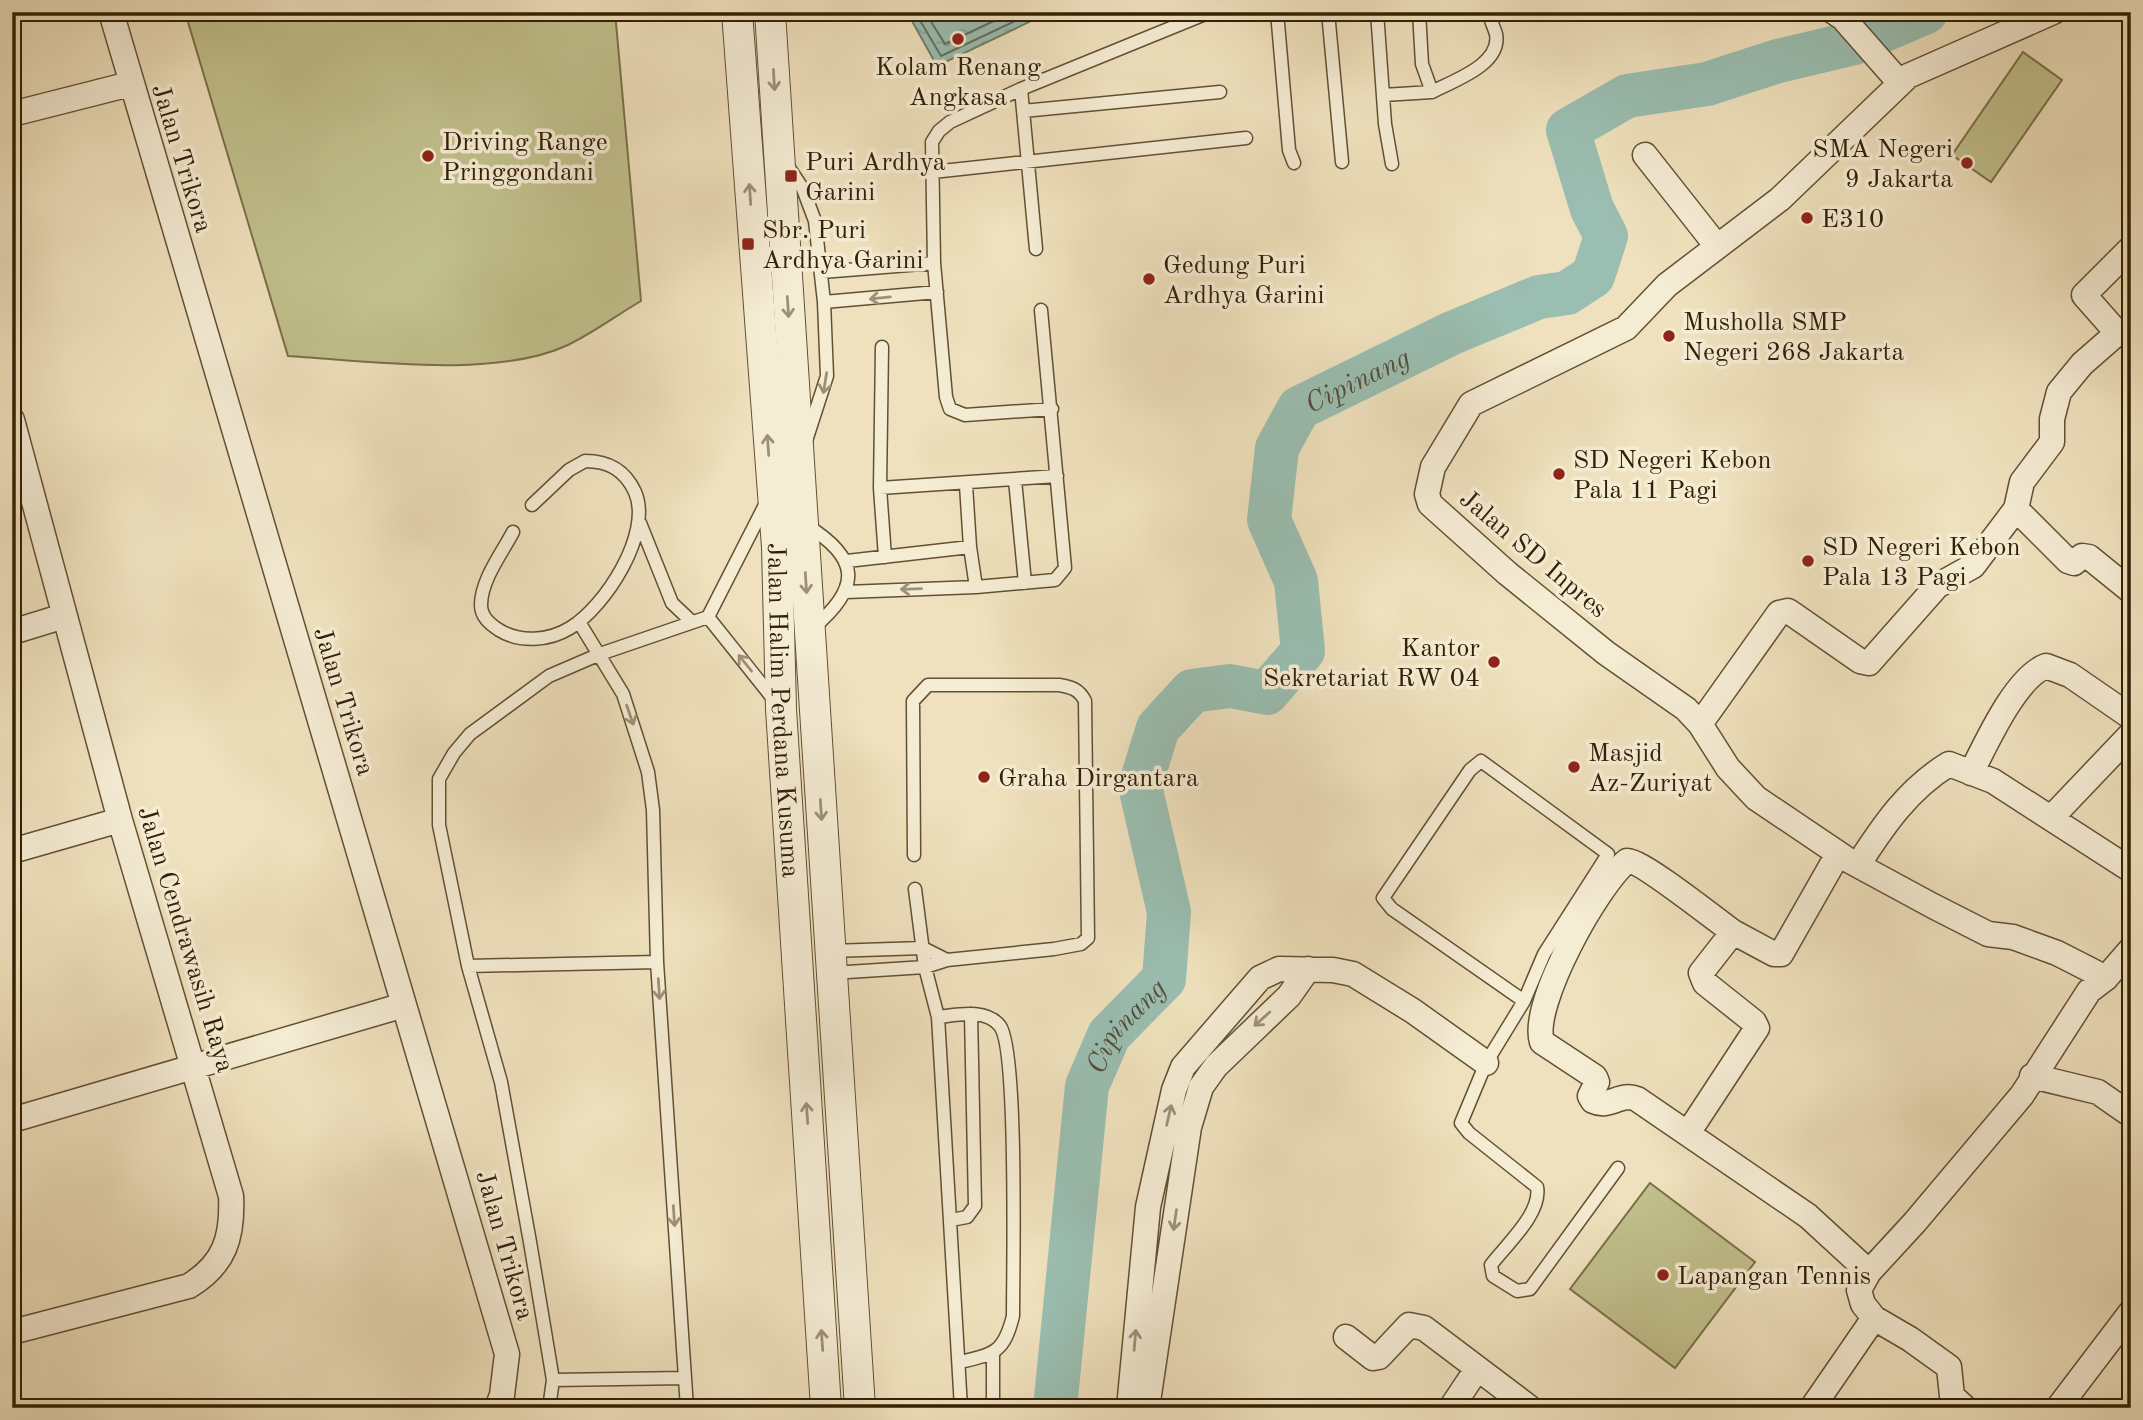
<svg xmlns="http://www.w3.org/2000/svg" width="2143" height="1420" viewBox="0 0 2143 1420" font-family="'Old Standard TT',serif">
  <style>
    .garden { fill: #c1c08c; stroke: #7a7048; stroke-width: 2 }
    .water { fill: url(#water-ripples); stroke: #717f6c; stroke-width: 2 }
    .lines { fill: none; stroke-linecap: round; stroke-linejoin: round }
    .shore { stroke: #666f5b; stroke-width: 2 }
    .river { stroke: #9abeb1; stroke-width: 44 }
    .service-casing { stroke: #625033; stroke-width: 15 }
    .minor-casing { stroke: #625033; stroke-width: 27 }
    .tertiary-casing { stroke: #625033; stroke-width: 32 }
    .service { stroke: #f5ecd4; stroke-width: 12 }
    .minor { stroke: #f5ecd4; stroke-width: 24 }
    .tertiary { stroke: #f5ecd4; stroke-width: 30 }
    .oneway { stroke: #9e9077 }
    .poi-dot { fill: #8f2418; stroke: #f5ecd4; stroke-width: 2.5 }
    .labels { text-anchor: middle; stroke-width: 7; stroke-linejoin: round; paint-order: stroke }
    .poi-label { font-size: 26px; fill: #332005; stroke: #f5ecd4; text-anchor: start }
    .street-label { font-size: 26px; fill: #332005; stroke: #f5ecd4 }
    .water-label { font-size: 28px; font-style: italic; fill: #524f39; stroke: #f5ecd4 }
  </style>
  <defs>
    <pattern id="water-ripples" width="26" height="14" patternUnits="userSpaceOnUse" patternTransform="scale(1.75)"><rect width="26" height="14" fill="#9abeb1"/><path d="M2 4q2-2 4 0t4 0M15 11q2-2 4 0t4 0" fill="none" stroke="#85a397"/></pattern>
  </defs>
  <rect width="100%" height="100%" fill="#efe1bd"/>
  <filter id="stains"><feTurbulence type="fractalNoise" baseFrequency=".00286" numOctaves="4"/><feColorMatrix values="0 0 0 0 .2 0 0 0 0 .09 0 0 0 0 .02 0 0 0 .5 -.17"/></filter>
  <radialGradient id="worn" r=".72"><stop offset=".6" stop-color="#630" stop-opacity="0"/><stop offset="1" stop-color="#630" stop-opacity=".3"/></radialGradient>
  <path class="garden" d="M 185,12 L 615,12 L 641,301 C 617,315 593,333 568,345 C 496,379 367,361 288,356 Z
    M 2023,52 L 2062,80 L 1991,182 L 1952,155 Z
    M 1650,1183 L 1755,1262 L 1675,1368 L 1570,1289 Z"/>
  <path class="water" d="M 907,12 L 1050,12 L 937,66 Z"/>
  <g class="lines">
    <path class="shore" d="M 915,12 L 941,56 L 1034,12
      M 925,12 L 945,44 L 1013,12"/>
    <path class="river" id="s1" d="M 1055,1408 L 1087,1086 L 1109,1035 L 1164,979 L 1169,912 L 1140,786 L 1158,728 L 1192,691 L 1230,686 L 1267,693 L 1303,651 L 1296,581 L 1269,520 L 1277,448 L 1299,408 L 1452,333 L 1539,297 L 1567,293 L 1593,276 L 1606,236 L 1592,209 L 1568,130 L 1627,96 L 1707,84 L 1778,61 L 1854,43 L 1926,12"/>
    <defs>
      <path id="service" d="M 1277,12 L 1289,150 L 1294,163
        M 1328,12 L 1342,162
        M 1377,12 L 1385,124 L 1392,164
        M 1419,12 L 1422,64 L 1432,92 C 1452,81 1502,65 1496,34 C 1494,27 1490,20 1489,12
        M 1021,89 L 1036,249
        M 1383,95 L 1432,92
        M 1023,111 L 1220,92
        M 787,165 L 803,189 L 815,221 L 824,302 L 827,376 L 805,444
        M 933,172 L 1246,138
        M 822,272 L 934,263
        M 824,302 L 937,292
        M 882,347 L 880,488 L 885,557
        M 1052,409 L 965,415 L 950,409 L 946,397 L 934,263 L 932,142 L 939,131 L 950,122 L 1021,89 L 1210,12
        M 1015,480 L 1025,583
        M 966,485 L 970,547 L 976,587
        M 880,488 L 1057,476
        M 640,523 L 672,603 L 692,622
        M 806,525 C 860,558 862,587 813,628
        M 513,532 C 502,553 481,580 481,605 C 481,617 490,624 499,630 C 520,643 549,641 570,628 C 605,607 653,533 635,492 C 625,470 609,461 585,461 L 569,470 L 532,505
        M 847,561 L 970,547
        M 846,592 L 976,587 L 1055,580 L 1065,568 L 1041,310
        M 708,617 L 775,701
        M 579,622 L 623,694 L 648,772 L 653,810 L 657,962 L 687,1408
        M 915,889 L 925,967 L 938,1017 L 961,1408
        M 831,951 L 923,948 L 947,960
        M 468,966 L 657,962
        M 832,973 L 925,967 L 947,960 L 1054,949 L 1081,944 L 1088,938 L 1085,701 C 1079,689 1071,687 1059,685 L 928,685 L 913,701 L 914,855
        M 1524,1001 L 1392,909 L 1383,898 L 1470,770 L 1481,761 L 1608,854 L 1544,954 L 1524,1001 L 1486,1063 L 1461,1123 L 1469,1133 L 1537,1187 C 1542,1213 1506,1245 1491,1265 L 1493,1276 L 1517,1291 L 1530,1289 L 1618,1168
        M 938,1017 C 957,1015 986,1008 1000,1026 C 1018,1050 1013,1272 1013,1316 C 1004,1352 995,1354 960,1362
        M 951,1220 L 967,1217 L 975,1206 L 971,1014
        M 993,1355 L 993,1408
        M 553,1380 L 685,1378
        M 549,1408 L 553,1380 L 530,1242 L 501,1082 L 468,966 L 439,825 L 439,779 L 454,753 L 470,734 L 549,676 L 600,654 L 708,617 L 766,503"/>
      <path id="minor" d="M 111,12 L 507,1354 L 502,1395 L 497,1408
        M 1834,12 L 1843,18 L 1900,83
        M 2053,12 L 1908,76 L 1780,199 L 1667,285 L 1626,328 L 1471,404 L 1433,467 L 1427,494 L 1430,504 L 1507,573 L 1606,653 L 1686,709 L 1700,724 L 1728,768 L 1756,798 L 1848,860 L 1933,906 L 1988,934 L 2013,937 L 2057,953 L 2106,978
        M 12,114 L 130,84
        M 1645,155 L 1716,245
        M 12,420 L 120,820 L 231,1196 C 233,1237 225,1264 189,1286 L 12,1332
        M 2016,509 L 2068,561 L 2074,563 L 2082,556 L 2089,557 L 2131,591
        M 12,632 L 64,616
        M 1700,724 L 1779,613 L 1788,611 L 1794,615 L 1860,661 L 1869,663 L 1937,586 L 1973,566 L 2016,509 L 2022,482 L 2052,442 L 2052,419 L 2059,392 L 2082,364 L 2114,336 L 2113,328 L 2084,295 L 2131,248
        M 1971,773 C 1986,744 2015,678 2046,666 L 2070,675 L 2131,717
        M 2052,817 L 2131,734
        M 12,851 L 120,820
        M 1858,865 C 1883,826 1908,789 1949,764 L 1993,781 L 2131,870
        M 1733,932 C 1715,919 1641,860 1627,861 C 1598,884 1530,1005 1542,1042 L 1595,1077 L 1597,1082 L 1590,1096 L 1593,1101 C 1610,1109 1620,1092 1637,1099 L 1808,1216 L 1869,1272
        M 2032,1076 L 2098,1092 L 2131,1115
        M 12,1120 L 404,1005
        M 1688,1133 L 1757,1028 L 1754,1022 L 1705,983 L 1701,973 L 1733,932 L 1774,954 L 1781,954 L 1838,854
        M 1874,1318 L 1910,1339 L 1949,1367 L 1952,1396 L 1965,1408
        M 1346,1337 L 1373,1358 L 1379,1357 L 1409,1325 L 1424,1328 L 1530,1408
        M 1129,1408 L 1148,1207 L 1174,1090 L 1183,1067 L 1260,978 L 1279,969 L 1333,970 L 1353,974 L 1413,1011 L 1486,1063
        M 1147,1408 L 1189,1127 L 1201,1087 L 1216,1066 L 1289,996 L 1308,969
        M 1451,1408 L 1477,1369
        M 1812,1408 L 1874,1318 L 1863,1304 L 1859,1290 L 1869,1272 L 1915,1222 L 2022,1095 L 2089,991 L 2106,978 L 2131,949
        M 2058,1408 L 2131,1312"/>
      <g id="tertiary">
        <path id="s2" d="M 737,12 L 777,547 L 781,709 L 826,1408"/>
        <path d="M 770,12 L 860,1408"/>
      </g>
    </defs>
    <use href="#service" class="service-casing"/>
    <use href="#minor" class="minor-casing"/>
    <use href="#tertiary" class="tertiary-casing"/>
    <use href="#service" class="service"/>
    <use href="#minor" class="minor"/>
    <use href="#tertiary" class="tertiary"/>
  </g>
  <defs><path id="oneway-shaft" d="M-6 0H5M1.5-3L5.5 0L1.5 3" fill="none" stroke-width="1.6" stroke-linecap="round" stroke-linejoin="round" transform="scale(1.75)"/></defs>
  <g class="oneway">
    <use href="#oneway-shaft" transform="translate(774 80) rotate(87)"/>
    <use href="#oneway-shaft" transform="translate(750 194) rotate(-94)"/>
    <use href="#oneway-shaft" transform="translate(880 298) rotate(174)"/>
    <use href="#oneway-shaft" transform="translate(788 307) rotate(86)"/>
    <use href="#oneway-shaft" transform="translate(825 383) rotate(99)"/>
    <use href="#oneway-shaft" transform="translate(768 445) rotate(-94)"/>
    <use href="#oneway-shaft" transform="translate(806 583) rotate(86)"/>
    <use href="#oneway-shaft" transform="translate(911 589) rotate(178)"/>
    <use href="#oneway-shaft" transform="translate(745 663) rotate(-129)"/>
    <use href="#oneway-shaft" transform="translate(630 715) rotate(71)"/>
    <use href="#oneway-shaft" transform="translate(821 810) rotate(86)"/>
    <use href="#oneway-shaft" transform="translate(659 989) rotate(86)"/>
    <use href="#oneway-shaft" transform="translate(1262 1019) rotate(138)"/>
    <use href="#oneway-shaft" transform="translate(807 1113) rotate(-94)"/>
    <use href="#oneway-shaft" transform="translate(1169 1115) rotate(-77)"/>
    <use href="#oneway-shaft" transform="translate(674 1216) rotate(86)"/>
    <use href="#oneway-shaft" transform="translate(1175 1220) rotate(98)"/>
    <use href="#oneway-shaft" transform="translate(822 1340) rotate(-94)"/>
    <use href="#oneway-shaft" transform="translate(1135 1340) rotate(-85)"/>
  </g>
  <g class="poi-dot">
    <circle cx="958" cy="39" r="7"/>
    <circle cx="428" cy="156" r="7"/>
    <circle cx="1967" cy="163" r="7"/>
    <rect x="784" y="169" width="14" height="14" rx="3.5"/>
    <circle cx="1807" cy="218" r="7"/>
    <rect x="741" y="237" width="14" height="14" rx="3.5"/>
    <circle cx="1149" cy="279" r="7"/>
    <circle cx="1669" cy="336" r="7"/>
    <circle cx="1559" cy="474" r="7"/>
    <circle cx="1808" cy="561" r="7"/>
    <circle cx="1494" cy="662" r="7"/>
    <circle cx="1574" cy="767" r="7"/>
    <circle cx="984" cy="777" r="7"/>
    <circle cx="1663" cy="1275" r="7"/>
  </g>
  <g class="labels">
    <g class="poi-label">
      <text x="958" y="75" text-anchor="middle">Kolam Renang<tspan x="958" dy="30">Angkasa</tspan></text>
      <text x="442" y="150">Driving Range<tspan x="442" dy="30">Pringgondani</tspan></text>
      <text x="1953" y="157" text-anchor="end">SMA Negeri<tspan x="1953" dy="30">9 Jakarta</tspan></text>
      <text x="805" y="170">Puri Ardhya<tspan x="805" dy="30">Garini</tspan></text>
      <text x="1821" y="227">E310</text>
      <text x="762" y="238">Sbr. Puri<tspan x="762" dy="30">Ardhya Garini</tspan></text>
      <text x="1163" y="273">Gedung Puri<tspan x="1163" dy="30">Ardhya Garini</tspan></text>
      <text x="1683" y="330">Musholla SMP<tspan x="1683" dy="30">Negeri 268 Jakarta</tspan></text>
      <text x="1573" y="468">SD Negeri Kebon<tspan x="1573" dy="30">Pala 11 Pagi</tspan></text>
      <text x="1822" y="555">SD Negeri Kebon<tspan x="1822" dy="30">Pala 13 Pagi</tspan></text>
      <text x="1480" y="656" text-anchor="end">Kantor<tspan x="1480" dy="30">Sekretariat RW 04</tspan></text>
      <text x="1588" y="761">Masjid<tspan x="1588" dy="30">Az-Zuriyat</tspan></text>
      <text x="998" y="786">Graha Dirgantara</text>
      <text x="1677" y="1284">Lapangan Tennis</text>
    </g>
    <g class="street-label">
      <text transform="translate(183 158) rotate(73)" y="9">Jalan Trikora</text>
      <text transform="translate(1534 553) rotate(40)" y="9">Jalan SD Inpres</text>
      <text transform="translate(345 701) rotate(73)" y="9">Jalan Trikora</text>
      <text dy="9" stroke="none"><textPath href="#s2" startOffset="700">Jalan Halim Perdana Kusuma</textPath></text>
      <text transform="translate(187 939) rotate(73)" y="9">Jalan Cendrawasih Raya</text>
      <text transform="translate(506 1245) rotate(74)" y="9">Jalan Trikora</text>
    </g>
    <g class="water-label">
      <text dy="10" stroke="none"><textPath href="#s1" startOffset="1216">Cipinang</textPath></text>
      <text dy="10" stroke="none"><textPath href="#s1" startOffset="396">Cipinang</textPath></text>
    </g>
  </g>
  <rect width="2143" height="1420" fill="none" stroke="#efe1bd" stroke-width="42"/>
  <rect x="14" y="14" width="2115" height="1392" fill="none" stroke="#332005" stroke-width="3.5"/>
  <rect x="21" y="21" width="2101" height="1378" fill="none" stroke="#332005" stroke-width="2"/>
  <rect width="100%" height="100%" filter="url(#stains)"/>
  <rect width="100%" height="100%" fill="url(#worn)"/>
</svg>
